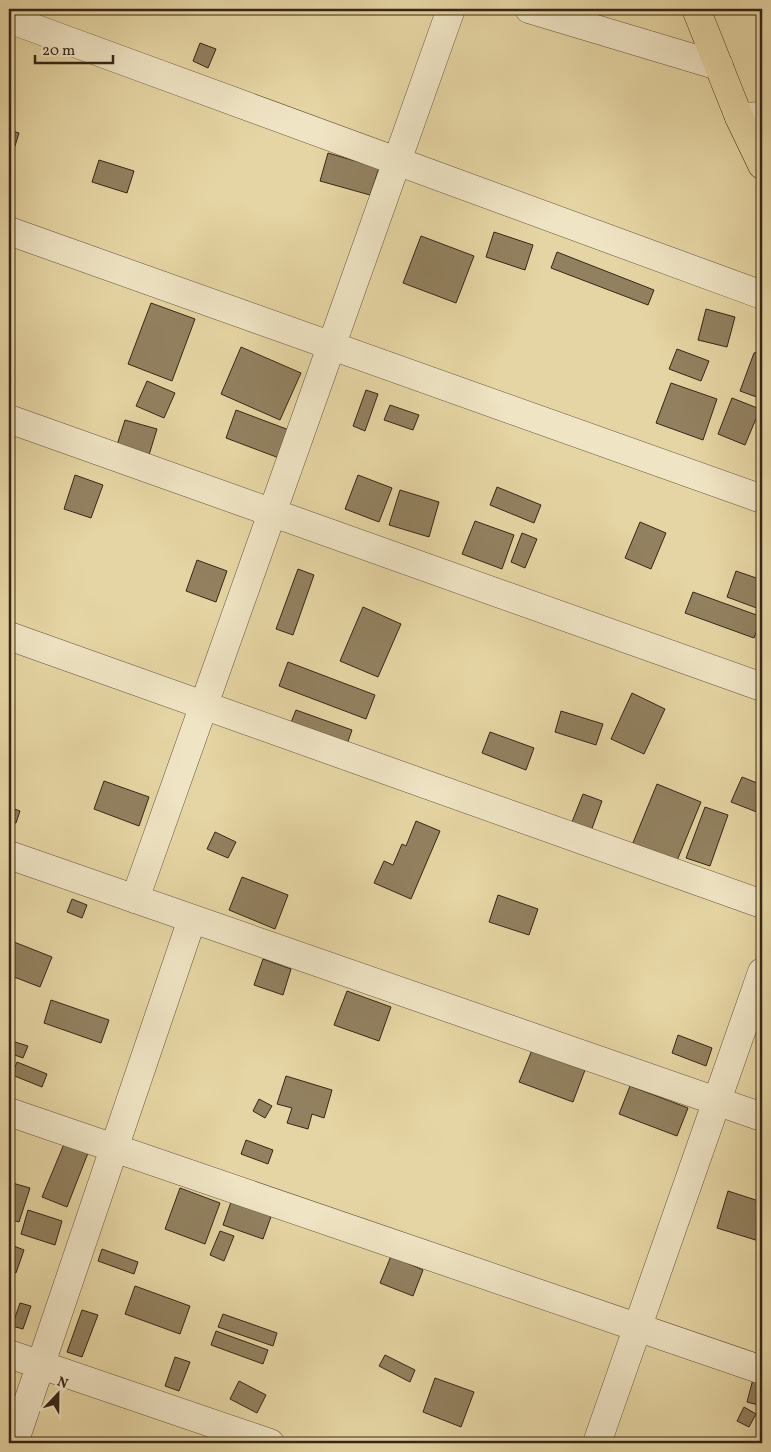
<svg xmlns="http://www.w3.org/2000/svg" width="771" height="1452" viewBox="0 0 771 1452" font-family="Vollkorn,serif">
  <style>
    .building { fill: #928160; stroke: #362616 }
    .lines { fill: none; stroke-linecap: round; stroke-linejoin: round }
    .minor-casing { stroke: #62523a; stroke-width: 29 }
    .major-casing { stroke: #362616; stroke-width: 29 }
    .minor { stroke: #efe4c4; stroke-width: 28 }
    .major { stroke: #e6d5a4; stroke-width: 28 }
  </style>
  <rect width="100%" height="100%" fill="#e6d5a4"/>
  <filter id="stains"><feTurbulence type="fractalNoise" baseFrequency=".004" numOctaves="4"/><feColorMatrix values="0 0 0 0 .2 0 0 0 0 .09 0 0 0 0 .02 0 0 0 .5 -.17"/></filter>
  <radialGradient id="worn" r=".72"><stop offset=".6" stop-color="#630" stop-opacity="0"/><stop offset="1" stop-color="#630" stop-opacity=".3"/></radialGradient>
  <path class="building" d="M 200,43 L 216,49 L 208,68 L 193,61 Z
    M 9,130 L 19,133 L 10,162 L 9,162 Z
    M 328,153 L 379,168 L 370,195 L 320,181 Z
    M 99,160 L 134,171 L 127,193 L 92,182 Z
    M 494,232 L 533,245 L 525,270 L 486,257 Z
    M 421,236 L 474,256 L 456,303 L 403,283 Z
    M 557,252 L 654,290 L 648,305 L 551,268 Z
    M 151,303 L 195,319 L 172,381 L 128,364 Z
    M 706,309 L 735,317 L 727,347 L 698,340 Z
    M 241,347 L 301,373 L 280,420 L 221,394 Z
    M 677,349 L 709,361 L 701,381 L 669,369 Z
    M 762,351 L 762,399 L 740,391 L 754,353 Z
    M 147,381 L 175,393 L 164,418 L 136,406 Z
    M 671,383 L 717,399 L 703,440 L 656,423 Z
    M 366,390 L 378,394 L 365,431 L 353,426 Z
    M 732,398 L 760,409 L 745,445 L 718,434 Z
    M 390,405 L 419,415 L 413,430 L 384,420 Z
    M 236,410 L 289,430 L 279,458 L 226,438 Z
    M 125,420 L 157,429 L 149,455 L 117,445 Z
    M 75,475 L 103,485 L 91,518 L 64,509 Z
    M 358,475 L 392,488 L 379,522 L 345,509 Z
    M 497,487 L 541,505 L 534,523 L 490,505 Z
    M 400,490 L 439,502 L 429,537 L 389,525 Z
    M 475,521 L 514,535 L 502,569 L 462,554 Z
    M 640,522 L 666,533 L 651,569 L 625,558 Z
    M 522,533 L 537,539 L 525,568 L 511,562 Z
    M 197,560 L 227,571 L 216,602 L 186,591 Z
    M 298,569 L 314,575 L 293,635 L 276,629 Z
    M 736,571 L 762,580 L 762,610 L 727,597 Z
    M 693,592 L 762,617 L 754,638 L 685,613 Z
    M 363,607 L 401,624 L 378,677 L 340,661 Z
    M 288,662 L 375,695 L 366,719 L 279,686 Z
    M 632,693 L 665,709 L 644,754 L 611,739 Z
    M 296,710 L 352,730 L 345,750 L 288,730 Z
    M 561,711 L 603,724 L 596,745 L 555,732 Z
    M 490,732 L 534,748 L 526,770 L 482,753 Z
    M 742,777 L 762,785 L 762,814 L 731,802 Z
    M 104,781 L 149,797 L 139,826 L 94,809 Z
    M 657,784 L 701,802 L 674,868 L 630,850 Z
    M 583,794 L 602,801 L 590,834 L 570,827 Z
    M 9,807 L 20,811 L 16,823 L 9,821 Z
    M 705,807 L 728,815 L 710,866 L 686,858 Z
    M 416,821 L 440,831 L 411,899 L 374,883 L 384,861 L 393,865 L 402,844 L 406,846 Z
    M 215,832 L 236,842 L 228,858 L 207,849 Z
    M 242,877 L 288,895 L 275,929 L 229,910 Z
    M 498,895 L 538,909 L 529,935 L 489,922 Z
    M 72,899 L 87,905 L 82,918 L 67,912 Z
    M 9,940 L 52,957 L 40,987 L 9,975 Z
    M 263,959 L 291,969 L 283,995 L 254,985 Z
    M 347,991 L 391,1007 L 379,1041 L 334,1025 Z
    M 51,1000 L 109,1020 L 101,1043 L 44,1023 Z
    M 678,1035 L 712,1048 L 706,1066 L 672,1053 Z
    M 12,1041 L 28,1046 L 23,1058 L 9,1053 Z
    M 532,1050 L 585,1070 L 573,1102 L 519,1082 Z
    M 17,1062 L 47,1074 L 42,1087 L 12,1075 Z
    M 286,1076 L 332,1090 L 324,1118 L 312,1114 L 308,1129 L 287,1123 L 292,1108 L 277,1104 Z
    M 630,1086 L 688,1108 L 677,1136 L 619,1114 Z
    M 259,1099 L 272,1106 L 265,1118 L 253,1111 Z
    M 246,1140 L 273,1150 L 268,1164 L 241,1154 Z
    M 64,1144 L 88,1153 L 67,1207 L 42,1197 Z
    M 9,1182 L 30,1188 L 19,1222 L 9,1219 Z
    M 180,1188 L 220,1203 L 205,1244 L 165,1229 Z
    M 728,1191 L 762,1202 L 762,1242 L 717,1228 Z
    M 232,1199 L 272,1214 L 263,1239 L 223,1225 Z
    M 28,1210 L 62,1221 L 55,1245 L 21,1234 Z
    M 220,1231 L 234,1236 L 224,1261 L 210,1255 Z
    M 9,1244 L 24,1250 L 16,1273 L 9,1270 Z
    M 102,1249 L 138,1262 L 134,1274 L 98,1261 Z
    M 391,1256 L 423,1270 L 413,1296 L 380,1283 Z
    M 135,1286 L 190,1306 L 180,1334 L 125,1314 Z
    M 20,1303 L 31,1306 L 23,1329 L 12,1326 Z
    M 82,1310 L 98,1315 L 82,1357 L 67,1352 Z
    M 223,1314 L 277,1333 L 273,1346 L 218,1327 Z
    M 216,1331 L 268,1350 L 263,1364 L 211,1345 Z
    M 385,1355 L 415,1370 L 410,1382 L 379,1366 Z
    M 175,1357 L 190,1362 L 179,1391 L 165,1386 Z
    M 435,1378 L 474,1392 L 461,1427 L 423,1412 Z
    M 753,1379 L 762,1382 L 762,1406 L 747,1402 Z
    M 239,1381 L 266,1395 L 257,1413 L 230,1399 Z
    M 744,1407 L 756,1414 L 749,1427 L 737,1421 Z
    M 388,1438 L 402,1443 L 386,1443 Z"/>
  <g class="lines">
    <defs>
      <path id="minor" d="M 529,9 L 719,66
        M 9,19 L 762,295
        M 739,117 L 762,116
        M 9,231 L 762,499
        M 9,419 L 762,687
        M 9,636 L 762,904
        M 9,855 L 762,1117
        M 135,899 L 451,9
        M 9,1112 L 762,1370
        M 9,1354 L 270,1443
        M 14,1443 L 192,919
        M 597,1443 L 762,972"/>
      <path id="major" d="M 696,9 L 739,117 L 762,165"/>
    </defs>
    <use href="#minor" class="minor-casing"/>
    <use href="#major" class="major-casing"/>
    <use href="#minor" class="minor"/>
    <use href="#major" class="major"/>
  </g>
  <rect width="771" height="1452" fill="none" stroke="#e6d5a4" stroke-width="30"/>
  <rect x="10" y="10" width="751" height="1432" fill="none" stroke="#362616" stroke-width="2.5"/>
  <rect x="15" y="15" width="741" height="1422" fill="none" stroke="#362616"/>
  <g transform="translate(58 1394) rotate(22)" stroke="#efe4c4" stroke-width="4" paint-order="stroke">
  <path d="M0-4L9 19L0 12L-9 19Z" fill="#362616"/>
  <text y="-8" font-size="14" font-weight="bold" text-anchor="middle" fill="#362616">N</text>
  </g>
  <path d="M35 55v8h78v-8" fill="none" stroke="#362616" stroke-width="2.5"/>
  <text x="42" y="55" font-size="15" fill="#362616" stroke="#efe4c4" stroke-width="4" paint-order="stroke">20 m</text>
  <rect width="100%" height="100%" filter="url(#stains)"/>
  <rect width="100%" height="100%" fill="url(#worn)"/>
</svg>
